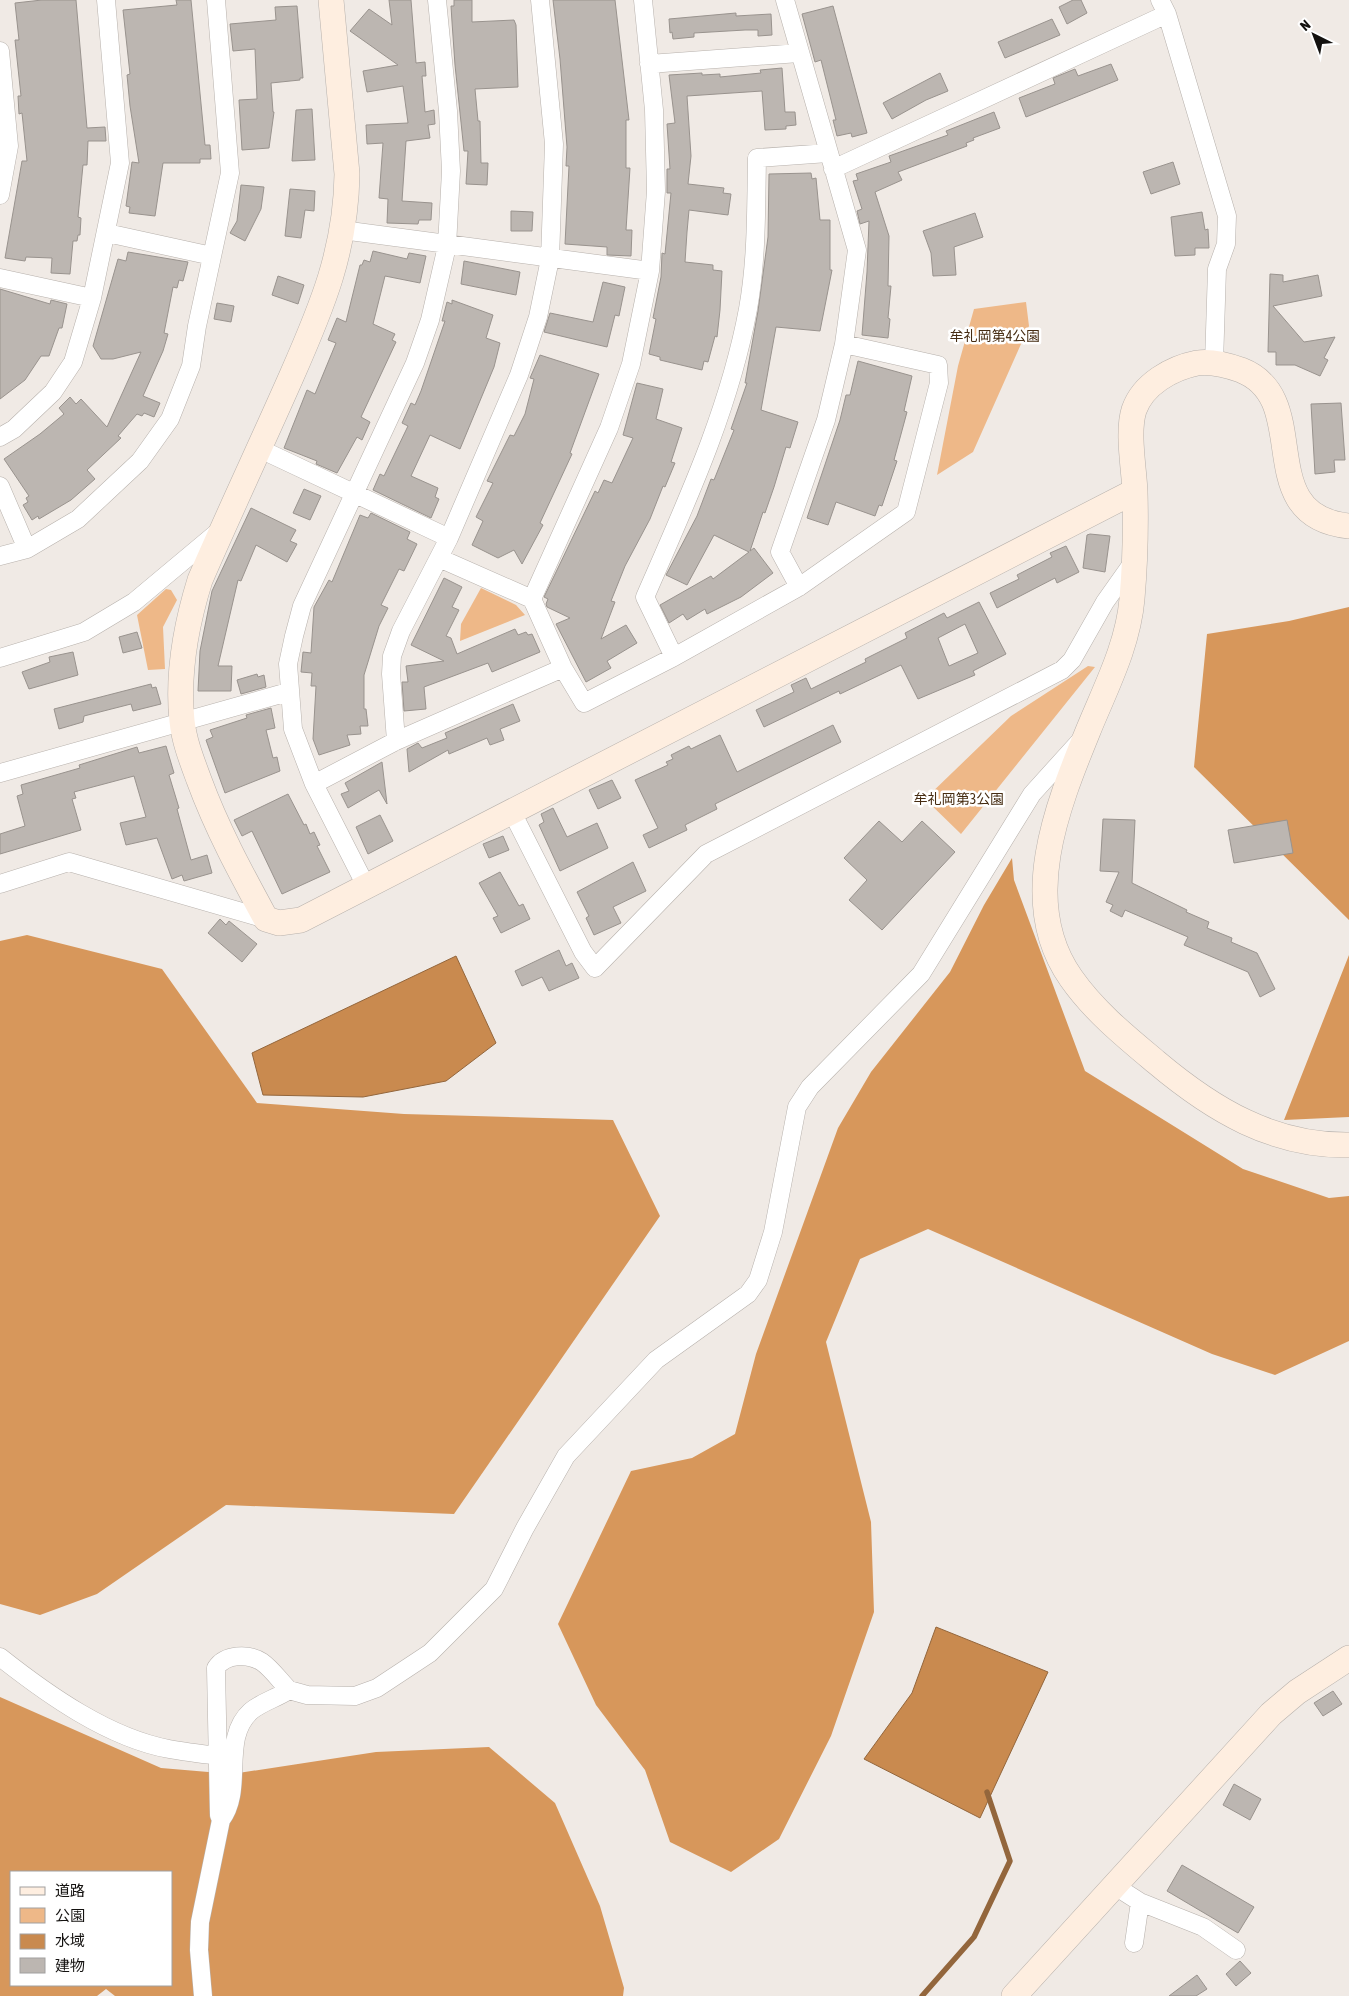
<svg xmlns="http://www.w3.org/2000/svg" width="1349" height="1996" viewBox="0 0 1349 1996" font-family="'Asap Condensed','Noto Sans JP',sans-serif">
  <style>
    .green { fill: #eeb888 }
    .forest { fill: #d7975b; fill-rule: evenodd }
    .water { fill: #c98a4f; stroke: #93663c }
    .lines { fill: none; stroke-linecap: round; stroke-linejoin: round }
    .stream { stroke: #93663c; stroke-width: 5.5 }
    .building { fill: #bcb6b1; stroke: #99938e; fill-rule: evenodd }
    .street-casing { stroke: #b7b1ac; stroke-width: 19 }
    .secondary-casing { stroke: #b7b1ac; stroke-width: 26 }
    .street { stroke: #fff; stroke-width: 18 }
    .secondary { stroke: #feeee0; stroke-width: 25 }
    .labels { text-anchor: middle; stroke-width: 5; stroke-linejoin: round; paint-order: stroke }
    .park-label { font-size: 14px; fill: #462c12; stroke: #fff }
  </style>
  <rect width="100%" height="100%" fill="#f0eae5"/>
  <path class="green" d="M 1026,302 L 1029,326 L 973,452 L 937,475 L 958,366 L 974,309 Z
    M 481,588 L 516,605 L 525,615 L 460,641 L 461,624 Z
    M 166,589 L 171,590 L 177,600 L 163,627 L 165,669 L 148,670 L 137,615 Z
    M 1088,666 L 1095,667 L 961,834 L 925,799 L 1011,716 Z"/>
  <path class="forest" d="M 1349,607 L 1349,920 L 1194,767 L 1207,634 L 1289,621 Z
    M 1012,858 L 1014,880 L 1085,1071 L 1243,1169 L 1329,1198 L 1349,1196 L 1349,1341 L 1275,1375 L 1212,1354 L 928,1229 L 860,1259 L 826,1342 L 871,1522 L 874,1612 L 831,1736 L 779,1839 L 731,1872 L 670,1842 L 645,1770 L 596,1705 L 558,1624 L 631,1471 L 692,1458 L 735,1434 L 756,1354 L 838,1128 L 871,1072 L 950,972 L 984,905 Z
    M 27,935 L 162,969 L 257,1103 L 404,1114 L 613,1120 L 660,1216 L 454,1514 L 226,1505 L 97,1594 L 40,1615 L 0,1604 L 0,941 Z
    M 1349,955 L 1349,1117 L 1284,1120 Z
    M 0,1697 L 161,1768 L 232,1774 L 376,1752 L 489,1747 L 555,1803 L 600,1906 L 624,1988 L 623,1996 L 115,1996 L 106,1989 L 97,1996 L 0,1996 ZM 11,1872 L 171,1872 L 171,1985 L 11,1985 Z"/>
  <path class="water" d="M 456,956 L 496,1043 L 446,1081 L 363,1097 L 263,1095 L 252,1053 Z
    M 936,1627 L 1048,1672 L 980,1818 L 864,1759 L 912,1693 Z"/>
  <g class="lines">
    <path class="stream" d="M 922,1996 L 974,1937 L 1010,1861 L 987,1792"/>
  </g>
  <path class="building" d="M 42,0 L 76,0 L 87,128 L 105,127 L 106,141 L 88,141 L 87,165 L 83,165 L 78,217 L 81,218 L 80,235 L 78,235 L 77,241 L 73,241 L 70,274 L 51,273 L 52,258 L 26,257 L 25,261 L 5,258 L 22,161 L 27,161 L 22,113 L 19,114 L 18,96 L 21,96 L 15,40 L 19,40 L 15,3 Z
    M 176,0 L 191,0 L 205,145 L 210,145 L 211,159 L 200,159 L 200,163 L 163,163 L 155,216 L 129,213 L 130,207 L 126,206 L 132,162 L 139,163 L 130,106 L 127,75 L 130,74 L 123,10 L 177,5 Z
    M 389,0 L 411,0 L 416,63 L 425,62 L 426,76 L 422,76 L 425,112 L 434,110 L 435,124 L 428,125 L 430,138 L 406,141 L 402,201 L 432,203 L 431,220 L 419,220 L 418,224 L 387,223 L 388,199 L 379,198 L 383,143 L 367,144 L 366,125 L 408,123 L 403,86 L 367,92 L 363,71 L 398,65 L 350,31 L 369,9 L 392,25 Z
    M 454,0 L 472,0 L 472,22 L 514,20 L 516,25 L 518,87 L 475,89 L 478,121 L 480,121 L 481,163 L 488,163 L 487,185 L 466,184 L 468,151 L 464,151 L 455,65 L 452,22 L 451,6 L 454,6 Z
    M 553,0 L 615,0 L 629,120 L 626,120 L 626,168 L 630,168 L 626,230 L 632,230 L 631,256 L 607,255 L 607,247 L 565,244 L 569,166 L 566,166 L 567,147 L 560,59 Z
    M 1073,0 L 1081,0 L 1087,13 L 1067,24 L 1059,7 Z
    M 297,6 L 303,78 L 300,78 L 300,80 L 271,83 L 273,112 L 274,112 L 269,148 L 242,150 L 239,100 L 257,99 L 255,49 L 233,51 L 230,24 L 276,20 L 275,7 Z
    M 833,6 L 867,133 L 852,137 L 851,133 L 837,136 L 833,120 L 836,120 L 821,60 L 815,62 L 802,14 Z
    M 736,13 L 736,16 L 771,14 L 772,35 L 758,36 L 758,30 L 745,30 L 694,33 L 694,37 L 673,39 L 672,32 L 670,33 L 669,19 Z
    M 1052,19 L 1060,35 L 1005,58 L 998,42 Z
    M 1111,64 L 1118,80 L 1026,117 L 1019,98 L 1055,84 L 1053,78 L 1075,69 L 1078,76 Z
    M 782,68 L 785,112 L 795,112 L 796,125 L 786,126 L 786,129 L 765,130 L 762,91 L 687,96 L 691,156 L 688,184 L 724,188 L 723,193 L 731,194 L 728,215 L 689,210 L 687,232 L 685,262 L 713,265 L 713,270 L 722,271 L 720,310 L 717,337 L 715,336 L 708,362 L 704,361 L 702,370 L 660,360 L 660,357 L 649,354 L 656,319 L 653,318 L 661,277 L 662,253 L 665,254 L 671,193 L 667,193 L 667,169 L 670,169 L 667,124 L 675,123 L 669,75 L 702,73 L 702,75 L 720,74 L 720,77 L 761,73 L 760,70 Z
    M 940,73 L 948,91 L 926,100 L 892,119 L 883,103 Z
    M 312,109 L 315,160 L 292,161 L 296,110 Z
    M 994,112 L 1000,128 L 973,138 L 974,140 L 966,143 L 967,146 L 898,172 L 902,180 L 875,192 L 889,236 L 888,286 L 891,286 L 888,318 L 890,319 L 888,338 L 862,335 L 867,272 L 869,221 L 860,224 L 857,211 L 862,209 L 853,181 L 858,180 L 856,174 L 891,162 L 889,156 L 948,135 L 946,131 Z
    M 1173,162 L 1180,184 L 1151,194 L 1143,172 Z
    M 811,173 L 812,179 L 816,178 L 820,220 L 830,220 L 830,270 L 832,270 L 820,331 L 776,327 L 761,410 L 798,422 L 790,448 L 786,447 L 774,487 L 765,513 L 763,512 L 750,551 L 754,548 L 773,573 L 741,597 L 707,614 L 705,609 L 687,620 L 683,614 L 669,623 L 660,605 L 711,576 L 713,579 L 749,552 L 714,535 L 687,585 L 666,575 L 697,516 L 711,479 L 714,480 L 734,430 L 731,429 L 747,383 L 745,383 L 758,311 L 768,237 L 769,174 Z
    M 241,185 L 264,187 L 261,209 L 245,241 L 230,233 L 237,221 Z
    M 290,189 L 315,191 L 314,211 L 305,210 L 301,238 L 285,236 Z
    M 511,211 L 533,212 L 532,231 L 511,231 Z
    M 1202,212 L 1205,230 L 1208,229 L 1209,248 L 1195,248 L 1195,255 L 1175,256 L 1171,217 Z
    M 975,213 L 983,237 L 954,247 L 956,275 L 933,276 L 931,253 L 923,231 Z
    M 373,251 L 407,259 L 409,253 L 426,256 L 420,283 L 385,276 L 373,324 L 395,334 L 392,340 L 396,342 L 361,417 L 370,422 L 362,440 L 357,437 L 337,473 L 316,464 L 317,461 L 284,448 L 307,390 L 315,394 L 336,343 L 328,340 L 337,318 L 346,322 L 360,265 L 362,265 L 364,260 L 370,262 Z
    M 128,252 L 188,262 L 183,281 L 179,280 L 177,288 L 173,287 L 164,333 L 168,334 L 163,351 L 143,396 L 160,403 L 154,417 L 144,413 L 142,416 L 137,414 L 118,436 L 121,438 L 87,470 L 95,479 L 71,500 L 39,519 L 38,516 L 32,520 L 23,505 L 28,502 L 26,498 L 29,496 L 4,459 L 40,434 L 64,414 L 59,408 L 70,397 L 76,404 L 81,399 L 107,427 L 141,352 L 113,359 L 101,359 L 93,346 L 118,259 L 126,261 Z
    M 464,261 L 520,272 L 516,295 L 461,284 Z
    M 1270,274 L 1283,275 L 1283,282 L 1318,275 L 1322,296 L 1273,306 L 1304,342 L 1335,337 L 1324,358 L 1328,360 L 1320,376 L 1295,365 L 1276,365 L 1276,352 L 1268,352 Z
    M 278,276 L 304,285 L 298,304 L 272,295 Z
    M 603,282 L 625,287 L 619,316 L 615,315 L 607,347 L 544,332 L 550,313 L 593,322 Z
    M 0,289 L 50,304 L 51,300 L 67,304 L 62,328 L 59,328 L 49,356 L 41,356 L 25,380 L 0,399 Z
    M 452,300 L 493,315 L 486,338 L 500,343 L 494,367 L 460,449 L 430,435 L 411,476 L 438,488 L 435,497 L 439,499 L 431,518 L 373,490 L 380,474 L 384,476 L 408,426 L 402,423 L 411,403 L 415,405 L 421,391 L 445,321 L 442,321 L 447,302 L 452,304 Z
    M 217,303 L 234,306 L 231,322 L 214,319 Z
    M 540,355 L 599,374 L 570,453 L 572,454 L 540,523 L 543,525 L 522,564 L 514,550 L 498,558 L 472,545 L 483,521 L 476,517 L 493,483 L 487,481 L 510,435 L 514,436 L 525,414 L 534,379 L 530,378 Z
    M 858,361 L 912,376 L 904,411 L 907,412 L 894,460 L 897,461 L 882,506 L 879,505 L 875,516 L 836,502 L 828,525 L 807,518 L 840,420 L 846,395 L 850,395 Z
    M 637,383 L 663,389 L 656,419 L 682,428 L 671,462 L 675,463 L 665,487 L 663,486 L 650,519 L 625,566 L 611,601 L 615,602 L 601,639 L 626,625 L 637,643 L 607,661 L 611,668 L 586,682 L 556,624 L 570,618 L 547,607 L 546,604 L 548,599 L 544,597 L 595,491 L 598,493 L 604,480 L 612,483 L 633,438 L 623,435 Z
    M 1341,403 L 1345,460 L 1334,460 L 1335,472 L 1315,474 L 1311,404 Z
    M 304,489 L 321,496 L 310,520 L 293,513 Z
    M 251,508 L 296,530 L 290,541 L 297,544 L 287,562 L 256,545 L 241,581 L 238,580 L 218,666 L 232,666 L 231,691 L 198,691 L 200,651 L 212,591 Z
    M 371,513 L 410,532 L 407,539 L 417,544 L 404,571 L 399,569 L 381,605 L 388,608 L 379,626 L 364,675 L 364,709 L 366,709 L 368,726 L 360,726 L 361,734 L 347,735 L 350,745 L 319,755 L 313,739 L 316,686 L 311,686 L 312,673 L 301,672 L 303,652 L 311,653 L 314,607 L 329,580 L 332,582 L 360,515 L 368,518 Z
    M 1090,534 L 1110,536 L 1105,572 L 1083,568 L 1087,535 Z
    M 1066,546 L 1079,572 L 1057,583 L 1055,578 L 997,608 L 990,593 L 1019,579 L 1017,575 L 1052,557 L 1050,553 Z
    M 444,578 L 462,587 L 452,607 L 459,610 L 446,636 L 451,638 L 457,654 L 515,629 L 518,635 L 526,632 L 528,635 L 532,634 L 540,652 L 492,672 L 488,663 L 424,687 L 426,709 L 404,711 L 402,682 L 408,682 L 406,666 L 444,661 L 411,645 Z
    M 979,602 L 1006,654 L 973,671 L 975,675 L 918,699 L 901,665 L 840,694 L 839,691 L 764,727 L 756,710 L 794,692 L 791,685 L 806,678 L 811,689 L 866,662 L 865,659 L 907,638 L 905,633 L 944,613 L 947,618 ZM 965,624 L 978,653 L 949,666 L 938,638 Z
    M 137,632 L 142,648 L 123,653 L 119,637 Z
    M 73,652 L 78,675 L 29,689 L 22,672 L 50,662 L 49,657 Z
    M 257,674 L 258,677 L 264,675 L 266,687 L 241,694 L 237,680 Z
    M 151,684 L 152,688 L 156,687 L 161,704 L 133,711 L 131,704 L 84,716 L 83,722 L 59,729 L 54,709 Z
    M 513,704 L 520,721 L 500,729 L 504,740 L 490,745 L 487,738 L 449,754 L 448,750 L 409,772 L 407,749 L 418,743 L 422,748 L 447,738 L 445,733 Z
    M 271,708 L 275,728 L 266,730 L 273,758 L 277,757 L 280,771 L 225,793 L 206,740 L 213,737 L 210,730 L 247,718 L 246,715 Z
    M 833,725 L 841,742 L 715,804 L 717,809 L 685,825 L 687,830 L 649,848 L 643,835 L 658,828 L 635,780 L 668,765 L 666,762 L 673,759 L 671,755 L 689,746 L 691,749 L 720,735 L 737,772 Z
    M 166,746 L 174,773 L 169,775 L 179,808 L 177,809 L 191,860 L 207,855 L 212,873 L 184,881 L 182,875 L 172,879 L 157,838 L 126,845 L 120,823 L 146,817 L 134,776 L 74,792 L 76,798 L 72,799 L 81,830 L 0,854 L 0,834 L 25,826 L 17,796 L 23,794 L 21,785 L 80,768 L 79,765 L 137,747 L 139,753 Z
    M 382,762 L 387,804 L 379,790 L 348,808 L 341,794 L 349,791 L 345,783 Z
    M 612,780 L 621,798 L 598,809 L 589,790 Z
    M 288,794 L 304,825 L 306,824 L 310,834 L 314,832 L 320,845 L 317,846 L 330,872 L 282,894 L 252,831 L 242,836 L 234,820 Z
    M 553,808 L 567,837 L 597,823 L 608,848 L 560,871 L 539,825 L 544,822 L 541,814 Z
    M 380,815 L 393,841 L 368,854 L 356,827 Z
    M 1103,819 L 1135,820 L 1132,883 L 1187,910 L 1186,912 L 1209,922 L 1207,928 L 1232,938 L 1231,942 L 1257,953 L 1275,989 L 1260,997 L 1248,972 L 1184,945 L 1188,937 L 1125,910 L 1122,917 L 1110,911 L 1113,905 L 1106,902 L 1119,872 L 1100,871 Z
    M 1287,820 L 1293,853 L 1234,863 L 1228,830 Z
    M 879,821 L 902,842 L 922,821 L 955,852 L 882,930 L 849,900 L 867,880 L 844,858 Z
    M 503,836 L 509,850 L 489,858 L 483,844 Z
    M 633,862 L 646,891 L 613,907 L 621,923 L 594,935 L 586,918 L 589,916 L 577,892 Z
    M 500,872 L 519,906 L 523,904 L 530,919 L 501,933 L 493,918 L 498,916 L 479,883 Z
    M 220,919 L 226,925 L 229,921 L 257,944 L 242,962 L 208,933 Z
    M 559,950 L 566,966 L 572,963 L 579,978 L 549,991 L 542,977 L 522,986 L 515,971 Z
    M 1333,1691 L 1342,1704 L 1323,1716 L 1314,1703 Z
    M 1234,1784 L 1261,1799 L 1250,1820 L 1223,1805 Z
    M 1182,1865 L 1254,1907 L 1238,1933 L 1167,1891 Z
    M 1240,1961 L 1251,1973 L 1236,1986 L 1226,1974 Z
    M 1197,1975 L 1207,1989 L 1196,1996 L 1169,1996 Z"/>
  <g class="lines">
    <defs>
      <path id="street" d="M 437,0 L 448,111 L 451,171 L 447,246 L 430,320 L 415,363 L 302,606 L 294,636 L 288,664 L 293,729 L 314,784 L 396,741 L 563,668
        M 643,0 L 654,110 L 656,191 L 650,271 L 631,364 L 609,428 L 532,599 L 563,668 L 584,703 L 674,657 L 799,587 L 906,512 L 939,383 L 938,365 L 844,344
        M 785,0 L 857,250 L 844,344 L 826,420 L 780,552 L 799,587
        M 1160,0 L 1167,14 L 1227,216 L 1226,244 L 1217,269 L 1214,363
        M 0,51 L 9,146 L 0,195
        M 649,64 L 799,53
        M 833,169 L 1167,14
        M 342,230 L 650,271
        M 107,233 L 212,256
        M 0,278 L 92,298
        M 0,437 L 14,429 L 53,392 L 73,362 L 92,298 L 120,163 L 106,0
        M 260,449 L 449,538
        M 0,486 L 27,549
        M 0,556 L 27,549 L 78,519 L 140,461 L 170,419 L 191,366 L 197,326 L 230,173 L 216,0
        M 439,558 L 532,599
        M 674,657 L 645,597 C 686,503 729,411 748,309 C 757,259 756,208 757,158 L 828,153
        M 0,658 L 84,632 L 134,602 L 219,531
        M 396,741 L 391,674 L 392,656 L 401,631 L 449,538 L 519,375 L 538,317 L 550,259 L 554,144 L 540,0
        M 0,773 L 288,692
        M 314,784 L 366,886
        M 511,810 L 583,952 L 595,968 L 706,854 L 1062,670 L 1072,660 L 1105,602 L 1134,561
        M 0,884 L 69,862 L 266,919
        M 0,1657 C 48,1695 109,1738 169,1749 C 185,1752 202,1754 219,1756
        M 221,1820 L 219,1815 L 216,1668 C 225,1654 248,1653 262,1662 C 272,1669 280,1681 289,1690
        M 1115,1886 L 1140,1902 L 1203,1927 L 1236,1950
        M 1134,1943 L 1140,1902
        M 203,1996 L 199,1950 L 200,1922 L 221,1820 C 245,1788 220,1739 251,1711 C 262,1702 277,1698 289,1690 L 307,1695 L 355,1696 L 377,1688 L 430,1653 L 494,1589 L 525,1528 L 566,1456 L 656,1360 L 748,1294 L 758,1280 L 773,1232 L 797,1107 L 810,1087 L 921,974 L 1032,794 L 1079,742"/>
      <path id="secondary" d="M 331,0 L 347,174 C 346,250 322,307 292,375 C 262,443 230,511 200,580 C 186,625 177,673 182,721 C 184,741 192,761 199,780 C 217,829 241,873 266,919 L 279,923 L 301,920 L 1135,491
        M 1349,526 C 1249,516 1316,399 1241,370 C 1227,365 1211,361 1197,363 C 1172,368 1143,384 1134,410 C 1127,432 1134,468 1135,492 C 1136,528 1135,564 1132,599 C 1128,646 1105,689 1088,731 C 1057,807 1018,903 1071,978 C 1094,1011 1126,1037 1156,1062 C 1213,1110 1273,1146 1349,1145
        M 1014,1996 L 1271,1714 L 1297,1692 L 1349,1658"/>
    </defs>
    <use href="#street" class="street-casing"/>
    <use href="#secondary" class="secondary-casing"/>
    <use href="#street" class="street"/>
    <use href="#secondary" class="secondary"/>
  </g>
  <g class="labels">
    <g class="park-label">
      <text x="995" y="341">牟礼岡第4公園</text>
      <text x="959" y="804">牟礼岡第3公園</text>
    </g>
  </g>
  <rect x="10" y="1871" width="162" height="115" fill="#ffffff" stroke="#a1a09f"/>
  <rect x="20" y="1887" width="25" height="8" fill="#feeee0" stroke="#a1a09f"/>
  <text x="55" y="1896" font-size="15" fill="#141210">道路</text>
  <rect x="20" y="1908" width="25" height="15" fill="#eeb888" stroke="#a1a09f"/>
  <text x="55" y="1921" font-size="15" fill="#141210">公園</text>
  <rect x="20" y="1934" width="25" height="15" fill="#c98a4f" stroke="#a1a09f"/>
  <text x="55" y="1946" font-size="15" fill="#141210">水域</text>
  <rect x="20" y="1958" width="25" height="15" fill="#bcb6b1" stroke="#a1a09f"/>
  <text x="55" y="1971" font-size="15" fill="#141210">建物</text>
  <g transform="translate(1314 35) rotate(318)" stroke="#ffffff" stroke-width="4" paint-order="stroke">
  <path d="M0-4L9 19L0 12L-9 19Z" fill="#141210"/>
  <text y="-8" font-size="14" font-weight="bold" text-anchor="middle" fill="#141210">N</text>
  </g>
</svg>
